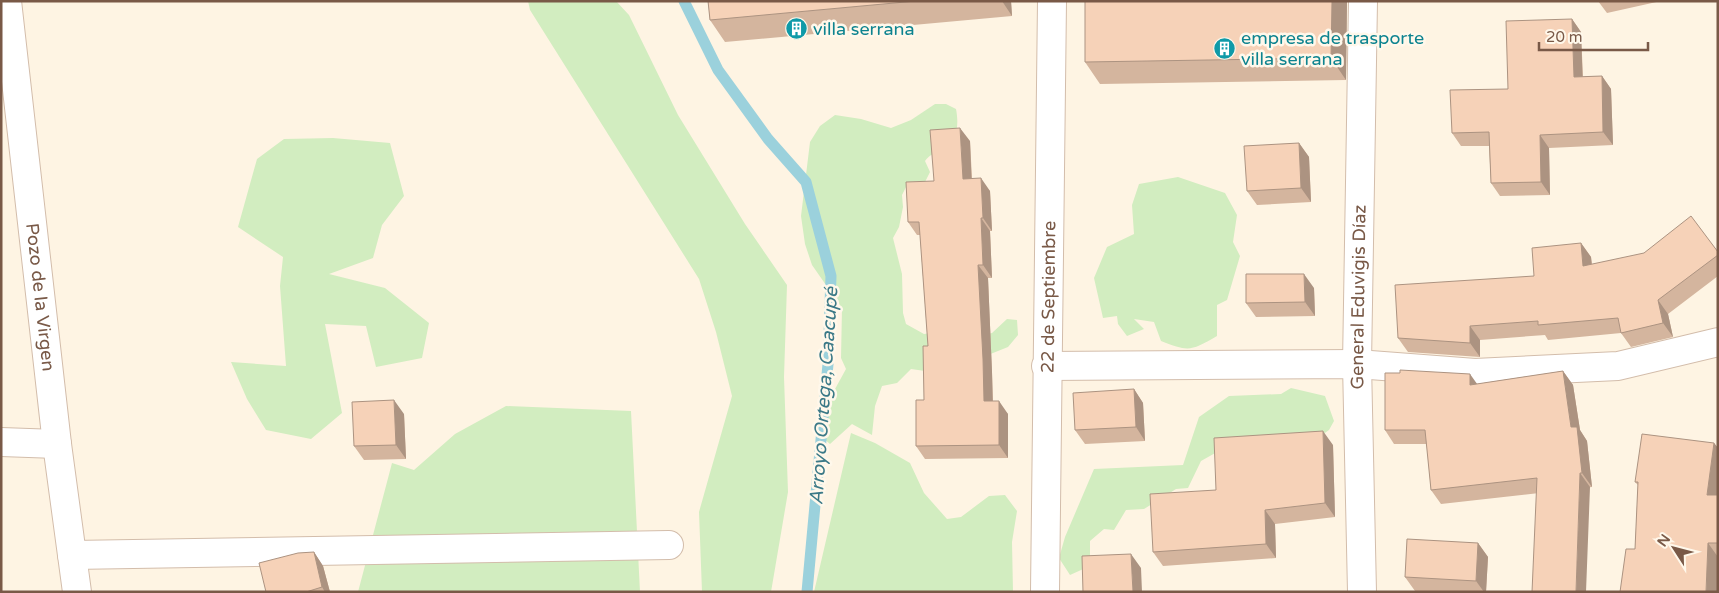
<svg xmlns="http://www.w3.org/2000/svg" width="1719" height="593" viewBox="0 0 1719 593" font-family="'Varela Round',sans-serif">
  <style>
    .green { fill: #d2edc0 }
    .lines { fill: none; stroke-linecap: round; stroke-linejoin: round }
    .stream { stroke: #9bd1dc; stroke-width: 11 }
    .street-casing { stroke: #d3bdab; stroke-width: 30 }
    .street { stroke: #fff; stroke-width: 28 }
    .wall { fill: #d4b59e }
    .shaded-wall { fill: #ac9381 }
    .building { fill: #f6d2b8; stroke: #ac9381 }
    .labels { text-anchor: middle; stroke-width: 5; stroke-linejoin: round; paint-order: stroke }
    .culture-label { font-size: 18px; fill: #0d838f; stroke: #fff8eb; text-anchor: start }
    .street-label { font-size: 18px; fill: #795947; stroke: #fff8eb }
    .water-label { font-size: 19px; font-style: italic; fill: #3b7987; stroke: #fff8eb }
  </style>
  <rect width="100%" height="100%" fill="#fef4e3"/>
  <path class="green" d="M 528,1 L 616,1 L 629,15 L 678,115 L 745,224 L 787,285 L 784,377 L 788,492 L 771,592 L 702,592 L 699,512 L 732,396 L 716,332 L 699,279 L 530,10 Z
    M 935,104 L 946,104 L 956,109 C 959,124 958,142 941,150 C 934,154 930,154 925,161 L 930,172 L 925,182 L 907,185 L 902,195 L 903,207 L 899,227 L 893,238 L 902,274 L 903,313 L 906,324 L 924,334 L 946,331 L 972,337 L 992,333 L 1007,319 L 1017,320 L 1018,335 L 1008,347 L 988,355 L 932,372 L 911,369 L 897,383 L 882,386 L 875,406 L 872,435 L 852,424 L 830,444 L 816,432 L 825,400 L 835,389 L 846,369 L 841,358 L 842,308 L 812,265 L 805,244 L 801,216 L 810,142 L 820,126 L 835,115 L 861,119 L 891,128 L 911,120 Z
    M 333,138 L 390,143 L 404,196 L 382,225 L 373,258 L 329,274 L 385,288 L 429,323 L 422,358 L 376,367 L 366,326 L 325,324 L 342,413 L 311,439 L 266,430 L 247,399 L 231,362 L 286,366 L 280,286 L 283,257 L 238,227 L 257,159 L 284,139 Z
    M 1178,177 L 1225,193 L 1237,215 L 1233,242 L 1240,256 L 1227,300 L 1217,305 L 1217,336 C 1191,351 1189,352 1161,341 L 1154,322 L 1134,319 L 1144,329 L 1127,336 L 1118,324 L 1117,316 L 1103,318 L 1094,278 L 1107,247 L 1134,234 L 1132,205 L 1139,184 Z
    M 1291,388 L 1325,396 L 1334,421 L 1329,430 L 1308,445 L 1217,452 L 1201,461 L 1188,488 L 1176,489 L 1144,509 L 1126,510 L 1114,530 L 1104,529 L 1090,541 L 1090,566 L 1070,575 L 1059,558 L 1065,537 L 1094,469 L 1183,465 L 1199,417 L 1229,396 L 1281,394 Z
    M 506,406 L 631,411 L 640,592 L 358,592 L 392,463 L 414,470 L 455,434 Z
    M 851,433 L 875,443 L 910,463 L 924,493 L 947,519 L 961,517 L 989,496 L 1005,495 L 1017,511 L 1012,542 L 1013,592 L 814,592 Z"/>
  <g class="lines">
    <path class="stream" d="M 684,1 L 718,70 L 768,139 L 806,182 L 831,276 L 828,364 L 807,592"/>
    <defs>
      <g id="street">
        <path id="s1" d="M 7,1 L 57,444 L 77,592"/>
        <path d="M 1046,366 L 1357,364 L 1475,373 L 1618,366 L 1718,342"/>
        <path d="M 1,442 L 57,444"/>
        <path d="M 72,555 L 669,545"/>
        <path id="s2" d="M 1045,592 L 1052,1"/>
        <path id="s3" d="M 1362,592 L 1357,364 L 1363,1"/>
      </g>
    </defs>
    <use href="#street" class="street-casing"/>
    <use href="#street" class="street"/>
  </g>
  <path class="wall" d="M 708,1 L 1011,1 L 1012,16 L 725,42 L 710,20 Z
    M 1347,1 L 1346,80 L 1100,84 L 1085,62 Z
    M 1598,1 L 1661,1 L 1607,13 Z
    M 1572,19 L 1581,32 L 1583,77 L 1602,76 L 1611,89 L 1613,145 L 1549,148 L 1550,195 L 1500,196 L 1491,183 L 1489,146 L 1461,146 L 1452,133 L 1508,89 Z
    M 970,141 L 972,178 L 990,191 L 992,231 L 990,231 L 992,278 L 988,278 L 992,372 L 993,401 L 1008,414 L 1008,458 L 925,459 L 916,446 L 924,400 L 928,346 L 920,235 L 917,235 L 908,222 Z
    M 1299,143 L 1309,157 L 1311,202 L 1257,205 L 1247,191 Z
    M 1581,243 L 1591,257 L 1592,264 L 1718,252 L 1718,276 L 1668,314 L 1673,337 L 1631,347 L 1621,333 L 1548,340 L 1545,335 L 1480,340 L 1480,357 L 1408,352 L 1398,338 L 1534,276 Z
    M 1314,288 L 1315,316 L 1256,317 L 1246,303 Z
    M 1563,371 L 1573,385 L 1580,430 L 1587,441 L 1592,487 L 1441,504 L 1431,490 L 1427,444 L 1394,444 L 1385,430 L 1477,384 Z
    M 1134,389 L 1143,403 L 1145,441 L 1085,444 L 1075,430 Z
    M 404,414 L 406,459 L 364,460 L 354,446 Z
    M 1714,443 L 1718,448 L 1718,579 L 1635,549 L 1638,485 L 1635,482 Z
    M 1333,445 L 1335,517 L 1275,524 L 1276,558 L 1163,566 L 1153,552 Z
    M 1478,543 L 1488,557 L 1486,592 L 1415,591 L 1405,577 Z
    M 314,552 L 323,566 L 330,592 L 266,592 Z"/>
  <path class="shaded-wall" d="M 1002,1 L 1011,1 L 1012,16 Z
    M 1332,1 L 1347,1 L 1346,80 L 1331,58 Z
    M 1572,19 L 1581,32 L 1583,91 L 1574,77 Z
    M 1602,76 L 1611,89 L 1613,145 L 1603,132 Z
    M 960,128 L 970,141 L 972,192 L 963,179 Z
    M 1540,135 L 1549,148 L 1550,195 L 1541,182 Z
    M 1299,143 L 1309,157 L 1311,202 L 1301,188 Z
    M 981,178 L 990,191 L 992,231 L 983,218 Z
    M 981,218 L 990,231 L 992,278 L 983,265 Z
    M 1581,243 L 1591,257 L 1593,280 L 1583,266 Z
    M 978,265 L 988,278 L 992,372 L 993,415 L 984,401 Z
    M 1304,274 L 1314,288 L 1315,316 L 1305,302 Z
    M 1658,300 L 1668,314 L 1673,337 L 1663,323 Z
    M 1470,326 L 1480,340 L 1480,357 L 1470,343 Z
    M 1563,371 L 1573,385 L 1580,430 L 1587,441 L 1592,487 L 1582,473 L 1571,427 Z
    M 1470,374 L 1480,388 L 1470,385 Z
    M 1134,389 L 1143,403 L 1145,441 L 1136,427 Z
    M 394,400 L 404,414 L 406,459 L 396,445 Z
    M 999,401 L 1008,414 L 1008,458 L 999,445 Z
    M 1323,431 L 1333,445 L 1335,517 L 1325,503 Z
    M 1714,443 L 1718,448 L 1718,510 L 1707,495 Z
    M 1580,473 L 1590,487 L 1586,592 L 1576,592 Z
    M 1265,510 L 1275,524 L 1276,558 L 1266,544 Z
    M 1478,543 L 1488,557 L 1486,592 L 1484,592 L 1476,581 Z
    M 1708,543 L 1718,557 L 1717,592 L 1706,592 Z
    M 314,552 L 323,566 L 330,592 L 325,592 L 322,587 Z
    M 1131,554 L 1141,568 L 1142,592 L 1133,592 Z"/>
  <path class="building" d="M 708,1 L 916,1 L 710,20 Z
    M 1085,1 L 1332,1 L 1331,58 L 1085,62 Z
    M 1572,19 L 1574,77 L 1602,76 L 1603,132 L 1540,135 L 1541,182 L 1491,183 L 1489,132 L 1452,133 L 1450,90 L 1508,89 L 1506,21 Z
    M 960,128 L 963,179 L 981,178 L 983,218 L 981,218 L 983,265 L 978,265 L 983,359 L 984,401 L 999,401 L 999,445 L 916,446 L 916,400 L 924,400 L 923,346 L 928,346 L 919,222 L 908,222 L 906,182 L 934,181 L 930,130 Z
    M 1299,143 L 1301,188 L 1247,191 L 1244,146 Z
    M 1691,216 L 1718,252 L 1718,255 L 1658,300 L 1663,323 L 1621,333 L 1618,318 L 1538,325 L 1538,321 L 1470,326 L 1470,343 L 1398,338 L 1395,285 L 1534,276 L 1532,248 L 1581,243 L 1583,266 L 1644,253 Z
    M 1246,274 L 1304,274 L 1305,302 L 1246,303 Z
    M 1400,370 L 1470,374 L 1470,385 L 1563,371 L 1571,427 L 1577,427 L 1582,473 L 1580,473 L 1576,592 L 1532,592 L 1537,478 L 1431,490 L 1425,430 L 1385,430 L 1385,373 L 1400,373 Z
    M 1134,389 L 1136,427 L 1075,430 L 1073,393 Z
    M 394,400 L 396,445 L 354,446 L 352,402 Z
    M 1323,431 L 1325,503 L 1265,510 L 1266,544 L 1153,552 L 1150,494 L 1216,490 L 1214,438 Z
    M 1642,434 L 1714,443 L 1707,495 L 1718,495 L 1718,543 L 1708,543 L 1706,592 L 1620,592 L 1626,549 L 1635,549 L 1638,482 L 1635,482 Z
    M 1407,539 L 1478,543 L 1476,581 L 1405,577 Z
    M 314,552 L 322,587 L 306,592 L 266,592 L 259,563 L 298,553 Z
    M 1131,554 L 1133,592 L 1083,592 L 1082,556 Z"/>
  <defs>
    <symbol id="building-disc" viewBox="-11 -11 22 22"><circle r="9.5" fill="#0f9aa8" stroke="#fff8eb"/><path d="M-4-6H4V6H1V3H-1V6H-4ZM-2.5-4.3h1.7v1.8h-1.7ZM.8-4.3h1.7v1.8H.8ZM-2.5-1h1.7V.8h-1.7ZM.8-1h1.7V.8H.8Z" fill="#fff"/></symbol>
  </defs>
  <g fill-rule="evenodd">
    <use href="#building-disc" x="784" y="16" width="25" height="25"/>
    <use href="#building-disc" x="1212" y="36" width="25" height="25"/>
  </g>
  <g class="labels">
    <g class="culture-label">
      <text x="813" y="35">villa serrana</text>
      <text x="1241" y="44">empresa de trasporte<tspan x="1241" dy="21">villa serrana</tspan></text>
    </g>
    <g class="street-label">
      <text dy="6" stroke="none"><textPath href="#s2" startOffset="295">22 de Septiembre</textPath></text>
      <text dy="6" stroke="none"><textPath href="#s1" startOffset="298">Pozo de la Virgen</textPath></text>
      <text dy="6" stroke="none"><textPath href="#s3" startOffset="295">General Eduvigis Díaz</textPath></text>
    </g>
    <g class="water-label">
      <text transform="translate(823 396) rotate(-86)" y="7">Arroyo Ortega, Caacupé</text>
    </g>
  </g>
  <rect width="1719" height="593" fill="none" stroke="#795947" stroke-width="5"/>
  <g transform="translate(1674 548) rotate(306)" stroke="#fff8eb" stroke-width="4" paint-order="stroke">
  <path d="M0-4L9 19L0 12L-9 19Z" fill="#795947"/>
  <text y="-8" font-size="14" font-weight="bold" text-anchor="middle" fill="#795947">N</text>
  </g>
  <path d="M1539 42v8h109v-8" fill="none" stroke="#795947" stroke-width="2.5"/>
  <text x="1546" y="42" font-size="15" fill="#795947" stroke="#fff8eb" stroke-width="4" paint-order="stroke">20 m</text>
</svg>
